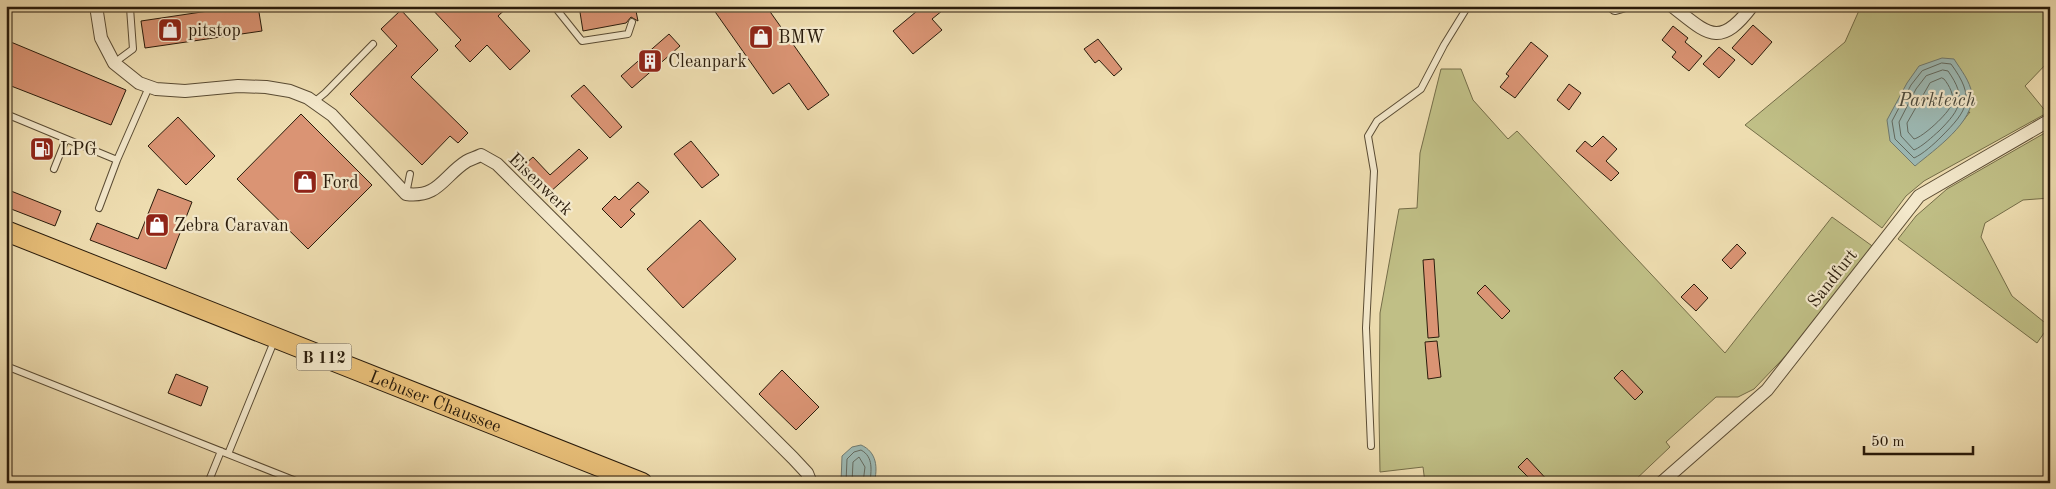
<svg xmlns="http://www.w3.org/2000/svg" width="2056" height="489" viewBox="0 0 2056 489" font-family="'Old Standard TT',serif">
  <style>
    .green { fill: #c0bf86; stroke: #746d48; fill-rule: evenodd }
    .water { fill: #9dbab5; stroke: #6f7a71 }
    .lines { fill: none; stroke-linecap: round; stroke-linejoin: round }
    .shore { stroke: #636a60; stroke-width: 1 }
    .building { fill: #da9474; stroke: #291b0b }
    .lane-casing { stroke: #5a4c34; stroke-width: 8 }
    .street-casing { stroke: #5a4c34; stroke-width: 14 }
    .primary-casing { stroke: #291b0b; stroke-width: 22 }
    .lane { stroke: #f4e9cc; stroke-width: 6 }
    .street { stroke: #f4e9cc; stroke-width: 12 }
    .primary { stroke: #e7be78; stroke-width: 20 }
    .labels { text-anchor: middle; stroke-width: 4.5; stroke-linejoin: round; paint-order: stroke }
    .shield { fill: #f4e9cc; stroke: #665945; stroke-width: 1 }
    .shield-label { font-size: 16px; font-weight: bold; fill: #291b0b }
    .poi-label { font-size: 18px; fill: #291b0b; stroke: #f4e9cc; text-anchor: start }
    .street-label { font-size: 18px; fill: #291b0b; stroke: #f4e9cc }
    .water-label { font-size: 19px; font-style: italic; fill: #4c4b3e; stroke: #f4e9cc }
  </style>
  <rect width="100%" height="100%" fill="#eeddb0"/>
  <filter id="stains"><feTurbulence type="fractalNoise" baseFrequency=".004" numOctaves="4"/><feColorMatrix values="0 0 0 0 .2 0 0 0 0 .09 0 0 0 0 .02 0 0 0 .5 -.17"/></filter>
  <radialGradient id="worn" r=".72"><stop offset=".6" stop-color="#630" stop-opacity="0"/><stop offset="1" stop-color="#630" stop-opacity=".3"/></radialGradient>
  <path class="green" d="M 1861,6 L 2050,6 L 2050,60 L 2025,86 L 2047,113 L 1924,181 L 1906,196 L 1882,228 L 1745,125 L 1845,42 ZM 1970,112 C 1954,133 1935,149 1914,165 L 1890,141 Z
    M 1441,69 L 1461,69 L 1473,100 L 1508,139 L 1517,131 L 1725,353 L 1832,217 L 1875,248 L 1797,344 L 1754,389 L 1738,397 L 1716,397 L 1666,442 L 1670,447 L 1632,483 L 1425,483 L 1423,467 L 1380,472 L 1379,414 L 1380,313 L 1399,209 L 1417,208 L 1420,153 Z
    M 2050,130 L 2050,198 L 2023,200 L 1985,223 L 1981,237 L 2012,296 L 2049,326 L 2037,343 L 1898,239 L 1916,216 L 1947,189 Z"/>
  <path class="water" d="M 1942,58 L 1954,59 C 1961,70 1970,81 1972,94 C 1975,122 1934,150 1915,166 L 1890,141 L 1887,120 L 1907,83 L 1919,66 Z
    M 861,445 C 877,452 878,468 874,483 L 841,483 L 842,456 L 852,447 Z"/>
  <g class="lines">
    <path class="shore" d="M 1942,63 L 1951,64 C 1976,98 1968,110 1941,137 C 1934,144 1923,154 1914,158 L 1895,139 L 1892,121 L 1911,85 L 1922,71 Z
      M 1943,70 L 1948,71 C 1967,98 1961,109 1939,131 C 1932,137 1923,146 1914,150 L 1901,136 L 1899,122 L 1916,89 L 1926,76 Z
      M 1942,78 L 1944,79 C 1949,85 1955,96 1952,104 C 1948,114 1923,137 1914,139 L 1908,132 L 1907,123 L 1930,83 Z
      M 846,483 L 847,459 L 854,452 L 861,450 C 874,457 871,471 870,483
      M 852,483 L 853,462 L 859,457 L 865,467 L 863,483"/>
  </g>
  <path class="building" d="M 242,6 L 258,6 L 262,31 L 145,48 L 141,21 Z
    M 429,6 L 509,6 L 498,16 L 530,51 L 510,70 L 487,45 L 470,62 L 455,46 L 461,40 Z
    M 579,6 L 635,6 L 638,21 L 631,17 L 626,23 L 583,31 Z
    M 711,6 L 766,6 L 829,95 L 808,110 L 789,83 L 773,94 Z
    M 923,6 L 948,6 L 932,19 L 942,30 L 913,54 L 893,31 Z
    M 401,10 L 438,50 L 411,77 L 468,133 L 458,143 L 450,136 L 422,165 L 350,94 L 397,46 L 381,29 Z
    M 1753,25 L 1772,42 L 1752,65 L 1732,48 Z
    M 1673,26 L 1688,38 L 1685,42 L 1702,56 L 1689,71 L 1672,57 L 1676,52 L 1662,40 Z
    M 669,34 L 680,46 L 632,88 L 621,76 Z
    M 1098,39 L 1122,69 L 1114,76 L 1099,60 L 1095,63 L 1084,49 Z
    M 6,40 L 126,90 L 111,125 L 6,84 Z
    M 1531,42 L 1548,56 L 1515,98 L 1500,87 L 1509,76 L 1506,74 Z
    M 1719,47 L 1735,60 L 1719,78 L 1703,64 Z
    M 1569,84 L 1581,93 L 1569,110 L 1557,100 Z
    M 584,85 L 622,127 L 610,138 L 571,96 Z
    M 301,114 L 372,185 L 308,249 L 237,179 Z
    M 178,117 L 215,156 L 186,185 L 148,146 Z
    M 1603,136 L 1617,149 L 1606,161 L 1619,173 L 1611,181 L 1576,151 L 1585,141 L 1592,147 Z
    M 691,141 L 719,175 L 702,188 L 674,154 Z
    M 579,149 L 588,158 L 549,193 L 524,165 L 533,157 L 550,175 Z
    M 638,182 L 649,192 L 630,210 L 635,214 L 621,228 L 602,209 L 615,196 L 619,200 Z
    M 6,189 L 61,211 L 55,226 L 6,207 Z
    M 158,189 L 192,202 L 166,269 L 90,240 L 97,223 L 138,239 Z
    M 700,220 L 736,259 L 683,308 L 647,269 Z
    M 1737,244 L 1746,253 L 1731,269 L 1722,260 Z
    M 1434,259 L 1439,337 L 1428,338 L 1423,260 Z
    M 1694,284 L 1708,298 L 1696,311 L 1681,297 Z
    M 1485,285 L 1510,311 L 1502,319 L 1477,293 Z
    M 1437,341 L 1441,377 L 1428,379 L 1425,342 Z
    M 782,370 L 819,407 L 796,430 L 759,394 Z
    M 1622,370 L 1643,392 L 1635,400 L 1614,378 Z
    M 176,374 L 208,387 L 201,406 L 168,393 Z
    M 1527,458 L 1550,483 L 1534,483 L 1518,467 Z"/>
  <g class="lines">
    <defs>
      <path id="lane" d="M 554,6 L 582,41 L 628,34 L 632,22
        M 114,63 L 133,49 L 130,8 L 147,6
        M 314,102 L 325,93 L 373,44
        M 6,114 L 117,160
        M 54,169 L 66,139
        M 406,194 L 410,174
        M 99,208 L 117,160 L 149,87
        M 6,366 L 301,483
        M 1371,446 L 1366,328 L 1374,171 L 1368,136 L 1377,121 L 1421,89 L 1444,45 L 1468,6
        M 228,454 L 275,339
        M 208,483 L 221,451"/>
      <path id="street" d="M 96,6 L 101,38 L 114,63 L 139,83 L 156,89 L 185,91 L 238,86 L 266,87 L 290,91 L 308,98 L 332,115 L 406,194 C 439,198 443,176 467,161 C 471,159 477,157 481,155 L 497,164 L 793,458 L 807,473 L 811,483
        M 1613,6 L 1615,8 L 1622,6
        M 1672,6 C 1707,33 1719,50 1752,6
        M 1661,483 L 1767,390 L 1919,196 L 2050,120"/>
      <g id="primary">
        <path id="s1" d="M 6,231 L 642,483"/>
      </g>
    </defs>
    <use href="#lane" class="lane-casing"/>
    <use href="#street" class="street-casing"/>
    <use href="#primary" class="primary-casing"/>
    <use href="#lane" class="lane"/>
    <use href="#street" class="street"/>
    <use href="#primary" class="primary"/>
  </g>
  <defs>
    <symbol id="shop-square" viewBox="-11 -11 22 22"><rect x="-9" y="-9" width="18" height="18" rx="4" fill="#8f2418" stroke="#f4e9cc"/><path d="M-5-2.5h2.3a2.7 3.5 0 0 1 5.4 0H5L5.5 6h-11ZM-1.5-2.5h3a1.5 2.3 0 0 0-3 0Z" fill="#fff"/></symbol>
    <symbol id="building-square" viewBox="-11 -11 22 22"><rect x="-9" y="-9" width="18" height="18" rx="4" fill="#8f2418" stroke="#f4e9cc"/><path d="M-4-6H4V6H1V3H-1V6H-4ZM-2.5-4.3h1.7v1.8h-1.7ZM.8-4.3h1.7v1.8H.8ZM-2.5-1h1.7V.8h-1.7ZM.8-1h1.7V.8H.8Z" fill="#fff"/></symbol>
    <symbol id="fuel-square" viewBox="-11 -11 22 22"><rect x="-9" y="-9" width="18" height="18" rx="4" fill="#8f2418" stroke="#f4e9cc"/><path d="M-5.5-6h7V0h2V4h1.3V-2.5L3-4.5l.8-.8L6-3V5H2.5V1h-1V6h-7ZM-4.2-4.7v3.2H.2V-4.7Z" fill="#fff"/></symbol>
  </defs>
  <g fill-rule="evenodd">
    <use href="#shop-square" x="156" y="16" width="28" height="28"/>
    <use href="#shop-square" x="747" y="23" width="28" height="28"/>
    <use href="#building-square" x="636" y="47" width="28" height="28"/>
    <use href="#fuel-square" x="28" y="135" width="28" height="28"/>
    <use href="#shop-square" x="291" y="168" width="28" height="28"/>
    <use href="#shop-square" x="143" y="211" width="28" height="28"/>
  </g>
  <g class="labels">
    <rect class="shield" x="296.5" y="343.5" width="55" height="27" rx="4"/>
    <g class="shield-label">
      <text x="324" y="363">B 112</text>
    </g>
    <g class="poi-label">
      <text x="188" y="36">pitstop</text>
      <text x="778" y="43">BMW</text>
      <text x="668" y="67">Cleanpark</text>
      <text x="60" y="155">LPG</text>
      <text x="322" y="188">Ford</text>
      <text x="174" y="231">Zebra Caravan</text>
    </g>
    <g class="street-label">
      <text transform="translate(541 184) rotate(44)" y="6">Eisenwerk</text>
      <text transform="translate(1832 278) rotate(-52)" y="6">Sandfurt</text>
      <text dy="6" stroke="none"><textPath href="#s1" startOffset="462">Lebuser Chaussee</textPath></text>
    </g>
    <g class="water-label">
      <text x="1937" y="106">Parkteich</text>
    </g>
  </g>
  <rect width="2056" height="489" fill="none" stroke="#eeddb0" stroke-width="25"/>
  <rect x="8" y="8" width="2041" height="474" fill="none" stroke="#291b0b" stroke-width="2.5"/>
  <rect x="12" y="12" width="2031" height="464" fill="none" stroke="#291b0b"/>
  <path d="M1864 446v8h109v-8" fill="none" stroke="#291b0b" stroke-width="2.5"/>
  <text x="1871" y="446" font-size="15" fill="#291b0b" stroke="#f4e9cc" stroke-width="4" paint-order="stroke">50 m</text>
  <rect width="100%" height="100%" filter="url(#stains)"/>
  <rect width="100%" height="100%" fill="url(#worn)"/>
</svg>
